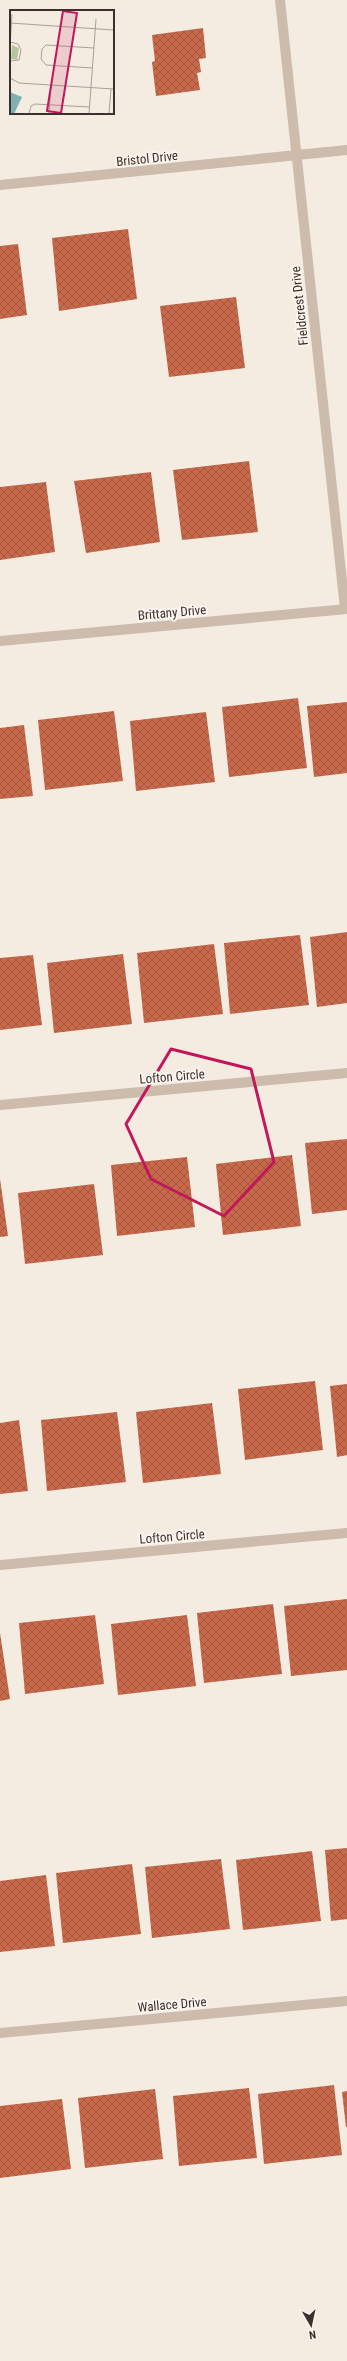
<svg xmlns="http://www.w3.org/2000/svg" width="347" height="2361" viewBox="0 0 347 2361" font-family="'Roboto Condensed',sans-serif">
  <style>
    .building { fill: url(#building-cross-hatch) }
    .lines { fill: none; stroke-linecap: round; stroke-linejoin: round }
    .minor { stroke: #cdbbac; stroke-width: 10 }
    .marked { fill: none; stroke: #c2185b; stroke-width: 3; stroke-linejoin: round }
    .labels { text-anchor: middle; stroke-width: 4; stroke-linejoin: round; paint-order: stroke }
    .street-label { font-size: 13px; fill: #3b302b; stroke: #fbf5ee }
    .inset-road { fill: none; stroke: #aaa098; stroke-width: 1 }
    .view { fill: #c2185b; fill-opacity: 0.15; stroke: #c2185b; stroke-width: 2 }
    .inset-edge { fill: none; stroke: #3b302b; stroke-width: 2 }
  </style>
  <defs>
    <pattern id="building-cross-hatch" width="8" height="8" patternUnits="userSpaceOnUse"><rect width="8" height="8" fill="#c8694b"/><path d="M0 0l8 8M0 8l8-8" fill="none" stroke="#a4573f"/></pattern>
  </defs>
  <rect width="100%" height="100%" fill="#f4ebe1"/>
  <path class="building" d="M 203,28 L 206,58 L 199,59 L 201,72 L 197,73 L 200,90 L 156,96 L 152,62 L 155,61 L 152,35 Z
    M 128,229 L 137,299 L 59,311 L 52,238 Z
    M 18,244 L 27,315 L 0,319 L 0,246 Z
    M 236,297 L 245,368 L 169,377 L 160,306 Z
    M 249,461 L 258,532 L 182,540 L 173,470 Z
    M 151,472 L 160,542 L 86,553 L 74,481 Z
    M 46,482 L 55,552 L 0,560 L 0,487 Z
    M 298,698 L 307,768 L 229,777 L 222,707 Z
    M 347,702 L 347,773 L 314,777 L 307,706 Z
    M 114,711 L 123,781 L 45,790 L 38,720 Z
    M 206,712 L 215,782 L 136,791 L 130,721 Z
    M 24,725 L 33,796 L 0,799 L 0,728 Z
    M 347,932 L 347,1003 L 317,1007 L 310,937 Z
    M 300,935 L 309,1005 L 230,1014 L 224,943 Z
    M 214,944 L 223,1014 L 144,1023 L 137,953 Z
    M 123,954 L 132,1024 L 54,1033 L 47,963 Z
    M 33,955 L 42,1025 L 0,1030 L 0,958 Z
    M 347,1139 L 347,1210 L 312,1214 L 305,1143 Z
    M 292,1155 L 301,1226 L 223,1235 L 216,1164 Z
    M 187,1157 L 195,1227 L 117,1236 L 111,1165 Z
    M 0,1179 L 8,1236 L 0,1237 Z
    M 94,1184 L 103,1255 L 25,1264 L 18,1193 Z
    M 315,1381 L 323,1450 L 245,1460 L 238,1389 Z
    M 347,1384 L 347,1455 L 337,1457 L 330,1386 Z
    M 212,1403 L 221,1474 L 143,1483 L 136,1412 Z
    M 117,1412 L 126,1482 L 47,1491 L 41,1420 Z
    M 19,1420 L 28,1491 L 0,1494 L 0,1423 Z
    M 347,1599 L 347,1670 L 291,1676 L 284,1606 Z
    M 273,1604 L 282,1674 L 204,1683 L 197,1613 Z
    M 95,1615 L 104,1684 L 25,1694 L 19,1623 Z
    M 187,1615 L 196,1686 L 118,1695 L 111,1624 Z
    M 0,1633 L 10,1699 L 0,1701 Z
    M 347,1848 L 347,1919 L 331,1921 L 325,1850 Z
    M 312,1851 L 321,1921 L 243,1930 L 236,1860 Z
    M 221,1859 L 230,1929 L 152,1938 L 145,1867 Z
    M 132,1864 L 141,1934 L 63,1943 L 56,1873 Z
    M 46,1875 L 55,1946 L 0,1952 L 0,1881 Z
    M 334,2085 L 342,2155 L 264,2164 L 258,2094 Z
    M 249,2088 L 257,2158 L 179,2166 L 173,2096 Z
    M 155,2089 L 163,2159 L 85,2168 L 78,2098 Z
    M 347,2091 L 347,2127 L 346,2127 L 342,2092 Z
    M 62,2099 L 71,2169 L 0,2178 L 0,2106 Z"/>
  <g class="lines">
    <path class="minor" d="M 280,0 L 345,609
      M 0,185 L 347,150
      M 0,641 L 347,609
      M 0,1105 L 347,1073
      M 0,1565 L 347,1533
      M 0,2033 L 347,2001"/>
  </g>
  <path class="marked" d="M 171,1049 L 251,1069 L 274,1162 L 224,1216 L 151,1179 L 126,1124 Z"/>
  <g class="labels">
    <g class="street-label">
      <text transform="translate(147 158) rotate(-6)" y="5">Bristol Drive</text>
      <text transform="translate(299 306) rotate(-96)" y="5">Fieldcrest Drive</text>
      <text transform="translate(172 612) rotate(-5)" y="5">Brittany Drive</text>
      <text transform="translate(172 1076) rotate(-5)" y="5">Lofton Circle</text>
      <text transform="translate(172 1536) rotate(-5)" y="5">Lofton Circle</text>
      <text transform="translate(172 2004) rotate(-5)" y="5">Wallace Drive</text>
    </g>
  </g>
  <g transform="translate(10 10)">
    <rect width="104" height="104" fill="#f4ebe1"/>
    <path d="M 2,35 L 9,38 L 7,50 L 1,49 Z" fill="#b8c4a0"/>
    <path d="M 0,82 L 12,87 L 4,104 L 0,104 Z" fill="#7fb0b2"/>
    <path class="inset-road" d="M 0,13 L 104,20M 0,36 L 2,4M 104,40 L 104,57M 0,51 L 9,50 L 11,40 L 8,34 L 0,32M 82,58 L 36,55 L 31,49 L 32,39 L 36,35 L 84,38M 0,68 L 9,73 L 104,79M 19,104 L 21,96 L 25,94 L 79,97M 39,104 L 41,75M 79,104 L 86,9M 99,104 L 101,79"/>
    <path class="view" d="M 53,1 L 67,3 L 51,103 L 37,101 Z"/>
    <rect width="104" height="104" class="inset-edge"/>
  </g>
  <g transform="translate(311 2325) rotate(171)" stroke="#fbf5ee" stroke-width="3" paint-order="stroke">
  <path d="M0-3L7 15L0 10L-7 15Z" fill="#3b302b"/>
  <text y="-6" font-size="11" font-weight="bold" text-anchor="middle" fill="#3b302b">N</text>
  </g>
</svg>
